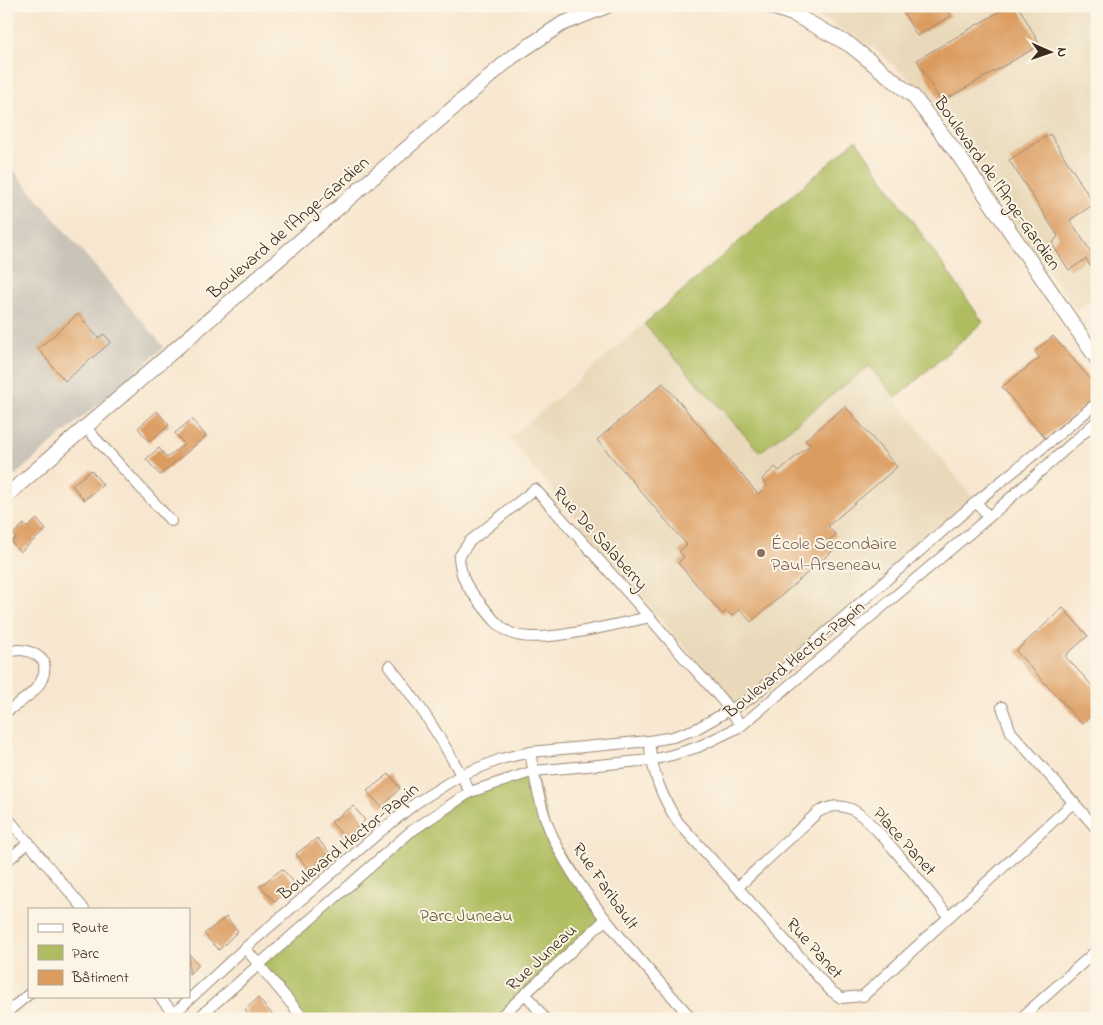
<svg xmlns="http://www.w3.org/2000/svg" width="1103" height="1025" viewBox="0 0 1103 1025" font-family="'Indie Flower',sans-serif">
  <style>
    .built { fill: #e9d9ba }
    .industrial { fill: #c9c3b8 }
    .green { fill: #afbd60; stroke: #75743f }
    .building { fill: #db9c60 }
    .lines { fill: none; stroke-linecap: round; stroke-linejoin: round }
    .minor-casing { stroke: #9a8877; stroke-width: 12 }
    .secondary-casing { stroke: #9a8877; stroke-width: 16 }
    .minor { stroke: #fff; stroke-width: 10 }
    .secondary { stroke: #fff; stroke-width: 14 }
    .education-dot { fill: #8d6e63; stroke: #fcf5e5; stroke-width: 2 }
    .labels { text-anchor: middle; stroke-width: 4; stroke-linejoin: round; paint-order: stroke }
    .street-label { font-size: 18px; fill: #3b2a1e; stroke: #fcf5e5 }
    .education-label { font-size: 18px; fill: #785e54; stroke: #fcf5e5; text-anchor: start }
    .park-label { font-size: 18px; fill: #5e5632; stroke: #fcf5e5 }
  </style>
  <rect width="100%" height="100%" fill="#fcf5e5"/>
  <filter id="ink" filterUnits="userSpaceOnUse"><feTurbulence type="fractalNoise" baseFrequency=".02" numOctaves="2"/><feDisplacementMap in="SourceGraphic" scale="10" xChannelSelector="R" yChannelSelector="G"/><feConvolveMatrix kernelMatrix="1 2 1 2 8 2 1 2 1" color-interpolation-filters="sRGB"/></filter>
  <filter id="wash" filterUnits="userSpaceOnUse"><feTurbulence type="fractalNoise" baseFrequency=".0096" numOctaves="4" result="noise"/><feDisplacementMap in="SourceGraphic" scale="20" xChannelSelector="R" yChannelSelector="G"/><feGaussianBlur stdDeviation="1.12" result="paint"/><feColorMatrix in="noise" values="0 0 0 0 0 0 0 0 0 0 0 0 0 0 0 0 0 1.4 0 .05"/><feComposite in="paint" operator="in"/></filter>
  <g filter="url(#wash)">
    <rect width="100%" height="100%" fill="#f8e7d0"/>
    <path class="built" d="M 802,6 L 1097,6 L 1097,294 L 1077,311 L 937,110 L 908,78 L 875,49 Z
      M 644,324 L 760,452 L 869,366 L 976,502 L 737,709 L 509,439 Z"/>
    <path class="industrial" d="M 6,162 L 164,347 L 6,483 Z"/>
    <path class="green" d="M 856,140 L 983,322 L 896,398 L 869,366 L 760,452 L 644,324 Z
      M 534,771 L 551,834 L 606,919 L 498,1019 L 304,1019 L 259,966 L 381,857 L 470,792 Z"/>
    <g id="blocks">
      <path class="building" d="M 900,6 L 944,6 L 951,16 L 917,36 Z
        M 1009,6 L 1018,6 L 1040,45 L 941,102 L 917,60 Z
        M 1050,134 L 1094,204 L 1070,220 L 1097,261 L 1090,266 L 1086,259 L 1069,270 L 1052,244 L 1058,236 L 1009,160 Z
        M 78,314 L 98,338 L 104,334 L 111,342 L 65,381 L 38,349 Z
        M 1053,336 L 1097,387 L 1097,396 L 1045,438 L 1002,387 L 1039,358 L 1035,351 Z
        M 663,383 L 758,494 L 767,486 L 762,479 L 775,467 L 779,471 L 810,445 L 805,440 L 845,406 L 897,467 L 828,526 L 836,535 L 829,540 L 836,548 L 751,622 L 740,609 L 732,616 L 727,611 L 722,614 L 678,563 L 684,557 L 679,551 L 687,545 L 597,440 Z
        M 157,411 L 169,425 L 149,442 L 138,428 Z
        M 192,419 L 206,436 L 160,475 L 146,459 L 159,448 L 167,458 L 184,444 L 175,433 Z
        M 91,470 L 103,485 L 84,500 L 72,485 Z
        M 37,519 L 46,530 L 20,552 L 11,541 L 16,538 L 13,534 L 24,524 L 27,528 Z
        M 1063,608 L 1088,636 L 1065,656 L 1097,691 L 1097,711 L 1082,724 L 1016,651 Z
        M 389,774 L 400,788 L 382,808 L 367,791 Z
        M 353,806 L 365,820 L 346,839 L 331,822 Z
        M 317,838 L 329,852 L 310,871 L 296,854 Z
        M 282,869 L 294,882 L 275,902 L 260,886 Z
        M 226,917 L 238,931 L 219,950 L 204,934 Z
        M 189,954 L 199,965 L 189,974 Z
        M 258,998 L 272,1014 L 266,1019 L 253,1019 L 245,1010 Z"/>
    </g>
  </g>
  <g filter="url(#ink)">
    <use href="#blocks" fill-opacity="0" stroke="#9a8877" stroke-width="1"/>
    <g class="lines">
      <defs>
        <path id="minor" d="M 86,428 L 171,521
          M 976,502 L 989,517
          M 650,617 C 619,623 537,646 511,633 C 499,628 489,614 481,604 C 467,587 461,580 459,557 L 469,542 L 535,489 C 584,543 633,597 680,653 C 701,677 724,699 741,726
          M 6,654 C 19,646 35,651 44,662 C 48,687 24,699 6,712
          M 389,666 C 421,705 447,747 470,792
          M 1002,707 L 1011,732 L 1097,829
          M 649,741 C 652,772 661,796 678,822 L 830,990 L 841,998 L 863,996 L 1074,802
          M 530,752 C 535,779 540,808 551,833 C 580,899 645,965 692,1019
          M 6,816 L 84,909
          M 6,862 L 29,842
          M 738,887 L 818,812 C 830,806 838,804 851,809 C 872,817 930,894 948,916
          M 245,948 L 304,1019
          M 526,994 L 545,1019
          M 159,996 L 177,1018
          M 6,1013 L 29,994
          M 168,1019 L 245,948 L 381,831 L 416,803 L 461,775 L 501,759 L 530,752 L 649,741 L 673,737 L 696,729 L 751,698 L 976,502 L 1097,403
          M 197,1019 L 410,832 L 470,792 L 534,771 L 651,760 L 672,755 L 698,747 L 741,726 L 989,517 L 1097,421
          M 498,1019 L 606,919
          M 1020,1019 L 1097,950"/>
        <path id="secondary" d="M 769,6 L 795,15 L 850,45 L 913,96 L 959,156 L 1097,359
          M 6,496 L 512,57 L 562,24 L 607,6"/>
      </defs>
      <use href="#minor" class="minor-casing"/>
      <use href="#secondary" class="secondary-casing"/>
      <use href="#minor" class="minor"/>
      <use href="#secondary" class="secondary"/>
    </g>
  </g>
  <circle class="education-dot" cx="761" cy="553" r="5"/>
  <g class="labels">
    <g class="street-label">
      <text transform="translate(998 183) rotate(55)" y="6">Boulevard de l'Ange-Gardien</text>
      <text transform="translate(288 227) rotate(-41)" y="6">Boulevard de l'Ange-Gardien</text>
      <text transform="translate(601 538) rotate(48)" y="6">Rue De Salaberry</text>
      <text transform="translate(794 659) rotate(-39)" y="6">Boulevard Hector-Papin</text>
      <text transform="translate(348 841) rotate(-39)" y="6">Boulevard Hector-Papin</text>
      <text transform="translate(905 841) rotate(48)" y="6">Place Panet</text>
      <text transform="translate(606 886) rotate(55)" y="6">Rue Faribault</text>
      <text transform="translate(815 948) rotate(48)" y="6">Rue Panet</text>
      <text transform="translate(541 957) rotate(-43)" y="6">Rue Juneau</text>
    </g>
    <g class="education-label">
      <text x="771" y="549">École Secondaire<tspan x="771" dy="21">Paul-Arseneau</tspan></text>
    </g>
    <g class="park-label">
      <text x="466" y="921">Parc Juneau</text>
    </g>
  </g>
  <rect width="1103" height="1025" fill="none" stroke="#fcf5e5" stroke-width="25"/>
  <rect x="28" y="908" width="162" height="90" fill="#fcf5e5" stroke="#afa495"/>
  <rect x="38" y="924" width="25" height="8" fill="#ffffff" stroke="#afa495"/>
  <text x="72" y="932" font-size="15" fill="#3b2a1e">Route</text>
  <rect x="38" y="945" width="25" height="15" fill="#afbd60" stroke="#afa495"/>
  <text x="72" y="958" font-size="15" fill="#3b2a1e">Parc</text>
  <rect x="38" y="970" width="25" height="15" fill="#db9c60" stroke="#afa495"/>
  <text x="72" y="982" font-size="15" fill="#3b2a1e">Bâtiment</text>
  <g transform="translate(1050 52) rotate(92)" stroke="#fcf5e5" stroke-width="4" paint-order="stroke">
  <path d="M0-4L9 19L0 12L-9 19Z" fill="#3b2a1e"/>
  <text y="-8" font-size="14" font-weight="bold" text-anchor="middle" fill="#3b2a1e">N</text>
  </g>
</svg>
